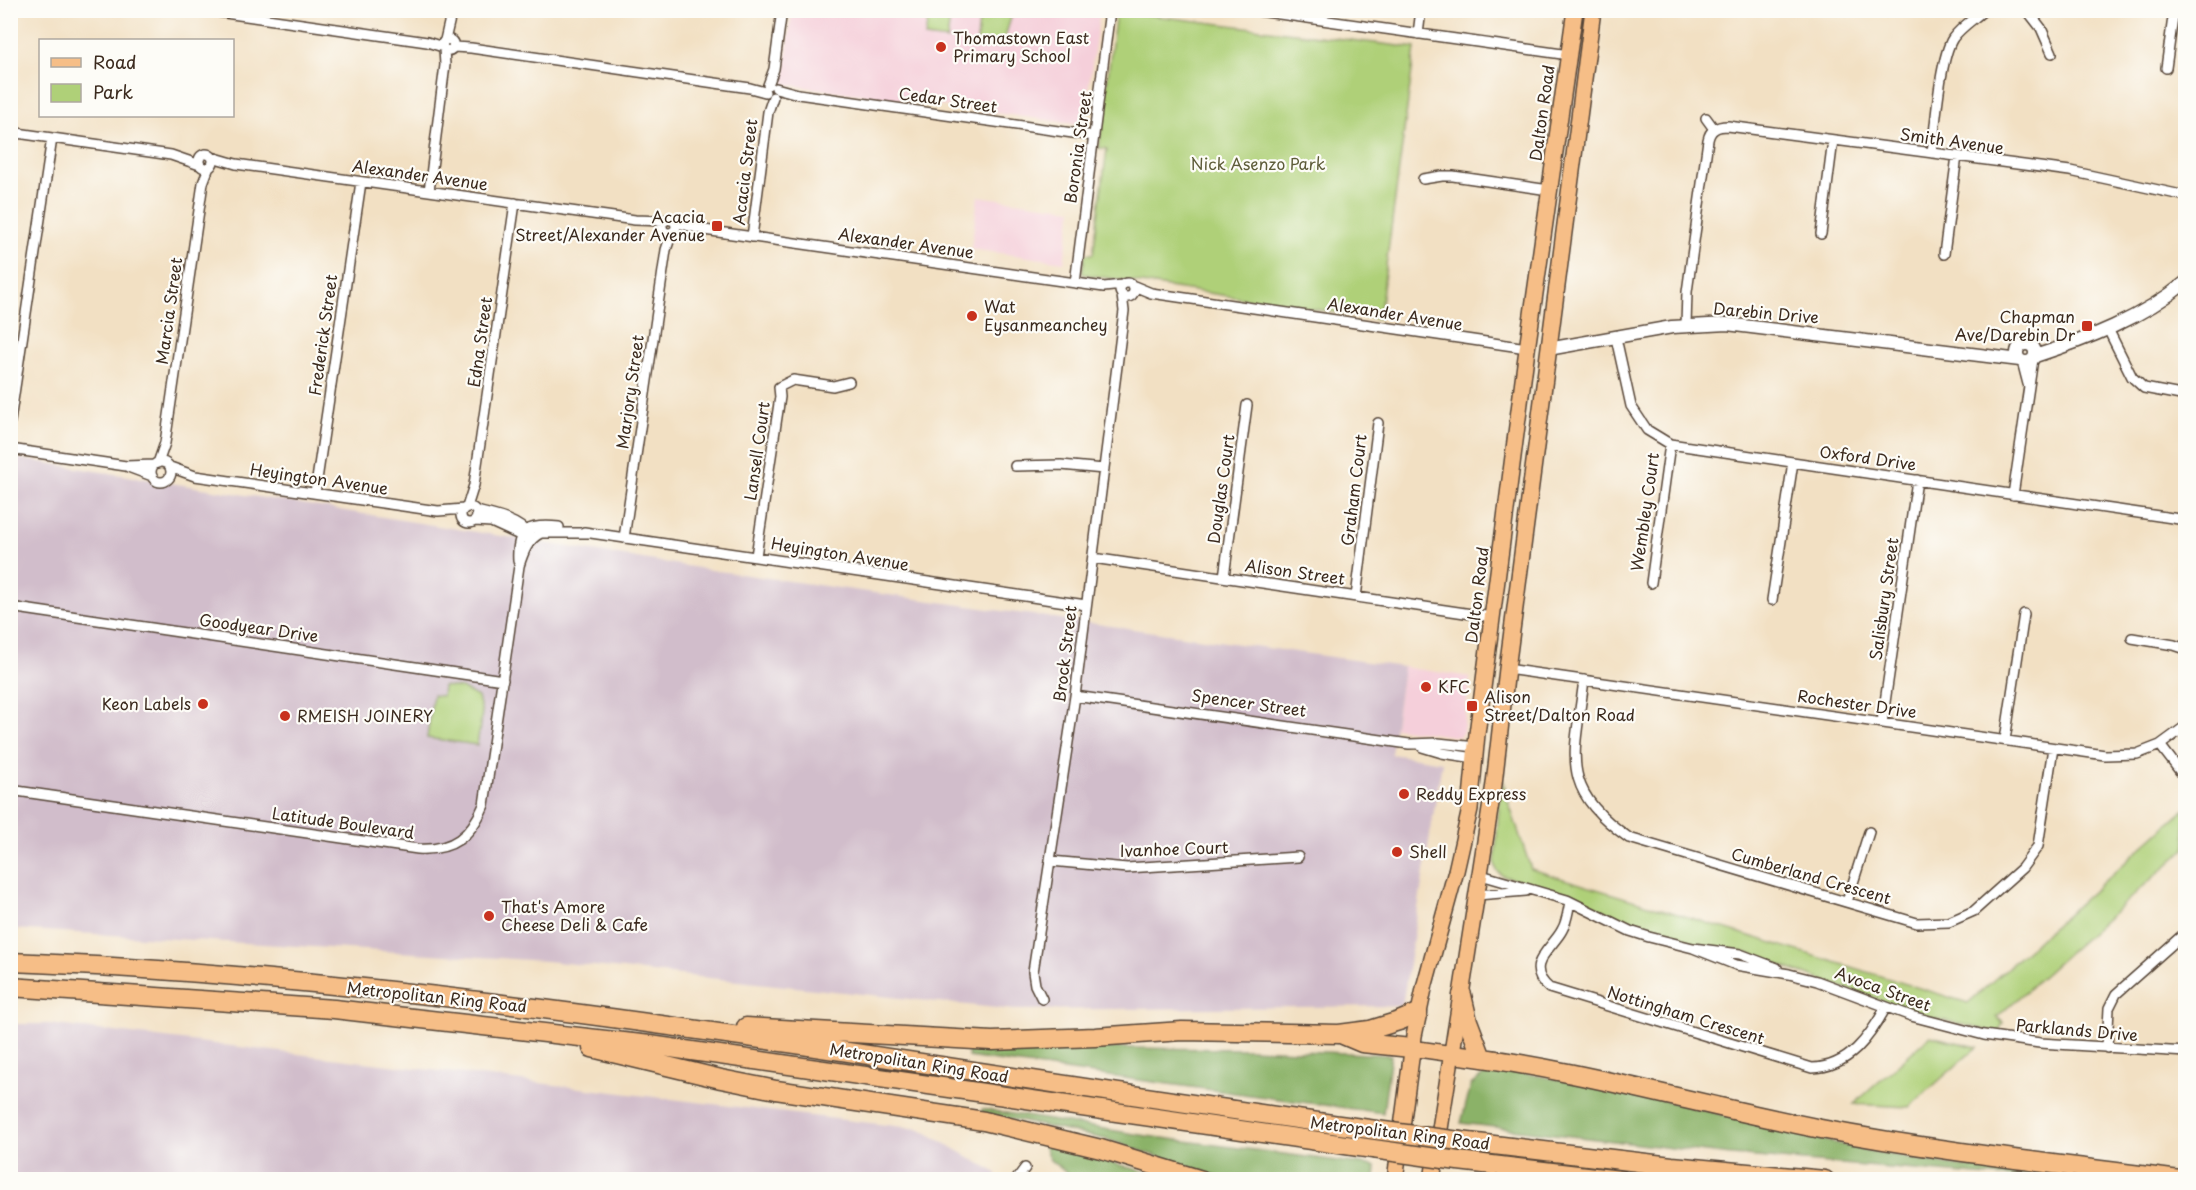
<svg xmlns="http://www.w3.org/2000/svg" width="2196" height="1190" viewBox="0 0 2196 1190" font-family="'Playpen Sans',sans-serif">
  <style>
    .built { fill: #f5cfda }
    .industrial { fill: #d1bdcb }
    .green { fill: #afd078; stroke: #757d4b; stroke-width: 1.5 }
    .forest { fill: #8bb268; stroke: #636e43; stroke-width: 1.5 }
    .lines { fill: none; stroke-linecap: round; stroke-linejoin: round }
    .minor-casing { stroke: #564537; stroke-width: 12 }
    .tertiary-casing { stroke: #564537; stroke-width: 15 }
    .primary-casing { stroke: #564537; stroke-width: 18 }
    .motorway-casing { stroke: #564537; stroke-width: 21 }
    .minor { stroke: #fff; stroke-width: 9 }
    .tertiary { stroke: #fff; stroke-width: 12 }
    .primary { stroke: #f6be87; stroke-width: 15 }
    .motorway { stroke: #f6be87; stroke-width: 18 }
    .motorway-bridge-casing { stroke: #564537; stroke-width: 21; stroke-linecap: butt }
    .motorway-bridge { stroke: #f6be87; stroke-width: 18 }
    .poi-dot { fill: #c8321e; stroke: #fdfcf7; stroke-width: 2 }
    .labels { text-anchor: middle; stroke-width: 4.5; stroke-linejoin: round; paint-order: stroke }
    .poi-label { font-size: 16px; fill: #3b2a1e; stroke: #fdfcf7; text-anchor: start }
    .street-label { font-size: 16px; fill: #3b2a1e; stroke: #fdfcf7 }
    .park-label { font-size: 16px; fill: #5e5c39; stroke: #fdfcf7 }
  </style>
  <rect width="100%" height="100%" fill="#fdfcf7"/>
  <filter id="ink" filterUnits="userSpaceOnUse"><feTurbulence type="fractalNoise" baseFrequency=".0167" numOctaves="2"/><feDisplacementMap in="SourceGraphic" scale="12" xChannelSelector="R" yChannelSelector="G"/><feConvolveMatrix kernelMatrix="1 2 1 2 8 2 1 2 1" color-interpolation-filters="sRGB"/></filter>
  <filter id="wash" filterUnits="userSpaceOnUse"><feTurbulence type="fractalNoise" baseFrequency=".008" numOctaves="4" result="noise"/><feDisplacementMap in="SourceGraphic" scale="24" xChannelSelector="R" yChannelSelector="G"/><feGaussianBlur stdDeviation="1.35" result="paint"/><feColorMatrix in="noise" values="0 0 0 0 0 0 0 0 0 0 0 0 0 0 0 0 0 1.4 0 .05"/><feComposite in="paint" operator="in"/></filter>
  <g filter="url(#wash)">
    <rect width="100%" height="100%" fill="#f2e0c3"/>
    <path class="built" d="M 792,11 L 1100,11 L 1083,125 L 783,84 Z
      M 978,196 L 1072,209 L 1064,262 L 971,249 Z
      M 1403,667 L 1470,677 L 1463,732 L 1459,737 L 1395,728 Z"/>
    <path class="industrial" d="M 10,457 L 711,570 L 1403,667 L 1391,754 L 1442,762 L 1402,1006 L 1015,1010 L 546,961 L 11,929 Z
      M 11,1024 L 49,1024 L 920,1129 L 997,1173 L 996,1179 L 11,1179 Z"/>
    <path class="green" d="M 929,11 L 951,11 L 947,40 L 925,37 Z
      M 980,11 L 1013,11 L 1003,44 C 996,48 988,47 981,45 L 977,40 Z
      M 1116,11 L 1415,48 L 1379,319 L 1082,274 L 1085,254 L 1093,254 L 1107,149 L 1099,148 Z
      M 443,686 L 462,688 L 478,697 L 482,713 L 477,745 L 427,738 L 433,695 L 442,696 Z
      M 1504,781 L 1506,795 L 1531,869 L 1968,1003 L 2185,809 L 2185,849 L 1997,1017 L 2003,1023 L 1998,1033 L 1925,1016 L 1784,967 L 1753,954 L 1733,949 L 1713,949 L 1643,929 L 1568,894 L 1503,876 L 1497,871 L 1495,864 L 1500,792 Z
      M 1930,1036 L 1977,1047 L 1909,1107 L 1854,1104 Z"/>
    <path class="forest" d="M 969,1047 L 1251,1049 L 1391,1055 L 1383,1113 L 968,1057 Z
      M 1492,1068 L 1627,1091 L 1855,1148 L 1954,1166 L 2099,1179 L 2026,1179 L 1731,1155 L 1461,1123 L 1471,1085 Z
      M 982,1109 L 1147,1136 L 1376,1166 L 1375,1179 L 1225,1179 L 1109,1140 L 982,1113 Z
      M 1043,1144 L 1171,1179 L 1075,1179 L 1050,1160 Z"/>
  </g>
  <g filter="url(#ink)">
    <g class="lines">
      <defs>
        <path id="minor" d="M 204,10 L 427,42 L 443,47
          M 1251,10 L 1569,55
          M 2027,10 L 2041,28 L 2052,53
          M 1418,34 L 1421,10
          M442.5 45a5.5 5.5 0 1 1 11 0a5.5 5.5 0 1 1-11 0Z
          M 445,40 L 452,10
          M 453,47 L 471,48 L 750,88 L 765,92
          M 2166,68 L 2174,10
          M 768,85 L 774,69 L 782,10
          M 776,88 L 798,94 L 1094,136
          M 1706,118 L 1714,129
          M 10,132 L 171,155 L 200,165
          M 1932,153 C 1935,128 1940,57 1953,38 C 1961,27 1974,19 1984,10
          M199 161a7 7 0 1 1 14 0a7 7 0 1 1-14 0Z
          M 212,157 L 236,164 L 635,220 L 665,221
          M 1423,179 L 1442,176 L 1453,176 L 1549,190
          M 429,191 L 445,65 L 444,49
          M662 226a7 7 0 1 1 14 0a7 7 0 1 1-14 0Z
          M 674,222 L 704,230 L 1104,287 L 1122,285
          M 1821,234 L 1833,140
          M 752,237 L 768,112 L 773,97
          M 1944,254 L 1957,156
          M1120 290a7 7 0 1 1 14 0a7 7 0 1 1-14 0Z
          M 1075,283 L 1110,10
          M 1134,286 L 1151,293 L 1527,348
          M 1686,325 L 1687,292 L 1708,140 C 1710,129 1717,126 1728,126 L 2070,171 L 2186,196
          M 2108,329 L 2132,377 L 2144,388 L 2186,396
          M 1616,338 L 1631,406 L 1647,430 L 1670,444 L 2186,520
          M 2022,361 L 2028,384
          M 10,421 L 52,138
          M 10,449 L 126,466 L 154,465
          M151 472a10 10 0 1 1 20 0a10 10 0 1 1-20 0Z
          M 158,463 L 165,443 L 203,183 L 209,167
          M 1015,466 L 1061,465 L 1104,469
          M 128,467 L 152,476
          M 170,467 L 195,476 L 438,511 L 464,509
          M 315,493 L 361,182
          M 2013,495 L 2033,359
          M 467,507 L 474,485 L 515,203
          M461 515a8 8 0 1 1 16 0a8 8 0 1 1-16 0Z
          M 476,511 C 493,515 518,520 529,535
          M 475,521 L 491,522 L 526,538
          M 584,532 L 1086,605
          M 624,538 L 666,250 L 672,232
          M 756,556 L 780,397 L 779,387 L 793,380 L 833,386 L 849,382
          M 1093,558 L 1492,617
          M 518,561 C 516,528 529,524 559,527
          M 1224,577 L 1247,405
          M 1651,583 L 1670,444
          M 1356,597 L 1378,423
          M 1772,600 L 1793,462
          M 10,607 L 503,680
          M 2132,638 L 2174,645 L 2186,649
          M 1507,669 L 2105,755 L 2137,754 L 2160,745 L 2186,779
          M 1584,680 C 1575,756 1557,787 1629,838 L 1917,923 L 1949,922 L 1974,911 L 2022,868 L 2038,846 L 2053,748
          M 1075,696 L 1409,744 L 1438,743 L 1476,747
          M 1882,723 L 1917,480
          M 2005,740 L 2024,614
          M 2160,745 L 2186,726
          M 1422,747 L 1442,753 L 1475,758
          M 10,790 L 418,849 C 453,851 471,836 484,805 L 519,566 C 523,553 528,539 541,533 L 588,533
          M 1051,861 L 1127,868 L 1298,857
          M 1481,875 L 1567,900 L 1630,931 L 1649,937 L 1693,948 L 1740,954 L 1777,968
          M 1477,895 L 1526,891
          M 1570,902 C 1568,911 1567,922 1562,930 C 1553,948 1522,965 1549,988 L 1812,1068 C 1849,1067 1870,1037 1886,1007
          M 1847,902 L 1869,832
          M 1693,948 L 1736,965 L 1789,974 L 1817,981 L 1911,1016 L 1984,1035 L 2040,1043 L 2186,1052
          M 1042,999 L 1035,985 L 1033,972 L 1075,696 L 1124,311 L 1122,295
          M 2107,1048 L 2109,1008 L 2116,994 L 2186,932
          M 1016,1180 L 1025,1168"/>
        <path id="tertiary" d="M2017 353a9 9 0 1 1 18 0a9 9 0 1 1-18 0Z
          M 1548,349 L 1672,327 L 1727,324 L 2020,360
          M 2035,356 C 2088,339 2142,318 2186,282"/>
        <path id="primary" d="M 1411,1048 L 1453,1054
          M 1395,1180 L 1414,1036 L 1425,984 L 1456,871 L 1470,809 L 1477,734 L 1525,364 L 1575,10
          M 1432,1180 L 1494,784 L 1507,669 L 1593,10"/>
        <path id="motorway" d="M 10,962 C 470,979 921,1069 1376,1130
          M 10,987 L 334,1009 L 650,1045 L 1373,1149
          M 1462,995 L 1468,1021 L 1482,1058
          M 746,1027 L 992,1041 L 1095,1037 L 1182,1031 L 1339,1034 L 1370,1030 L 1399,1021 L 1418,1013
          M 1343,1035 L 1362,1043 L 1411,1048
          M 592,1048 L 721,1079 L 776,1090 L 984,1121 L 1101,1149 L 1202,1180
          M 1453,1054 C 1578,1069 1698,1105 1821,1129 C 1940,1152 2060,1164 2180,1180
          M 1460,1141 L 1672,1166 L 1825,1180
          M 1458,1161 L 1620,1180"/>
      </defs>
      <use href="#minor" class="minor-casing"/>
      <use href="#tertiary" class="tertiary-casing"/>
      <use href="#primary" class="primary-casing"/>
      <use href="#motorway" class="motorway-casing"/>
      <use href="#minor" class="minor"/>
      <use href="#tertiary" class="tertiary"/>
      <use href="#primary" class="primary"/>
      <use href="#motorway" class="motorway"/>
      <defs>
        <path id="motorway-bridge" d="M 1376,1130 L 1460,1141
          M 1373,1149 L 1458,1161"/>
      </defs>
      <use href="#motorway-bridge" class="motorway-bridge-casing"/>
      <use href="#motorway-bridge" class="motorway-bridge"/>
    </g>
  </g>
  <g class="poi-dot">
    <circle cx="941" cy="47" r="6"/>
    <rect x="711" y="220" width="12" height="12" rx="3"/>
    <circle cx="972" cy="316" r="6"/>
    <rect x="2081" y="320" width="12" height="12" rx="3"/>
    <circle cx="1426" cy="687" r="6"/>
    <circle cx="203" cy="704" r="6"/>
    <rect x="1466" y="700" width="12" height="12" rx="3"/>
    <circle cx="285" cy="716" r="6"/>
    <circle cx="1404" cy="794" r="6"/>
    <circle cx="1397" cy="852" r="6"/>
    <circle cx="489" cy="916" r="6"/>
  </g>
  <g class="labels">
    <g class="poi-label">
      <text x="953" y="44">Thomastown East<tspan x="953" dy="18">Primary School</tspan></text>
      <text x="705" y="223" text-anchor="end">Acacia<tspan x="705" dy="18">Street/Alexander Avenue</tspan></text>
      <text x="984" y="313">Wat<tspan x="984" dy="18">Eysanmeanchey</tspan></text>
      <text x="2075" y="323" text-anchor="end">Chapman<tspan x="2075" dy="18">Ave/Darebin Dr</tspan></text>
      <text x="1438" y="693">KFC</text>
      <text x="1484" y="703">Alison<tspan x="1484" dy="18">Street/Dalton Road</tspan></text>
      <text x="191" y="710" text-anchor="end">Keon Labels</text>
      <text x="297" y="722">RMEISH JOINERY</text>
      <text x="1416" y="800">Reddy Express</text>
      <text x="1409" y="858">Shell</text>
      <text x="501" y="913">That's Amore<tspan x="501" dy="18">Cheese Deli &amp; Cafe</tspan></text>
    </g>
    <g class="street-label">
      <text transform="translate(948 100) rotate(8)" y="6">Cedar Street</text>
      <text transform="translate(1542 113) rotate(-82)" y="6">Dalton Road</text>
      <text transform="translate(1952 141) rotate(8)" y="6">Smith Avenue</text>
      <text transform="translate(1078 147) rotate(-82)" y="6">Boronia Street</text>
      <text transform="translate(745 172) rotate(-83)" y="6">Acacia Street</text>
      <text transform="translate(420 175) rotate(8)" y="6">Alexander Avenue</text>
      <text transform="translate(906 243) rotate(8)" y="6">Alexander Avenue</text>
      <text transform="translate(169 311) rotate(-82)" y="6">Marcia Street</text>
      <text transform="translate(1766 313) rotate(5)" y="6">Darebin Drive</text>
      <text transform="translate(1395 314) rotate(9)" y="6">Alexander Avenue</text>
      <text transform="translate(323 335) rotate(-82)" y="6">Frederick Street</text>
      <text transform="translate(480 342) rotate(-82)" y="6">Edna Street</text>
      <text transform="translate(630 392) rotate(-82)" y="6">Marjory Street</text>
      <text transform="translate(757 451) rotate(-82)" y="6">Lansell Court</text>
      <text transform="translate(1868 458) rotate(8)" y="6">Oxford Drive</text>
      <text transform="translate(319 479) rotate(8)" y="6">Heyington Avenue</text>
      <text transform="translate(1221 489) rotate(-82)" y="6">Douglas Court</text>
      <text transform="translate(1354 490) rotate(-83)" y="6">Graham Court</text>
      <text transform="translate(1645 512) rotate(-82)" y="6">Wembley Court</text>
      <text transform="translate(840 554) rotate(9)" y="6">Heyington Avenue</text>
      <text transform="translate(1295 572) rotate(8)" y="6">Alison Street</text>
      <text transform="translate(1477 595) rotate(-83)" y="6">Dalton Road</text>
      <text transform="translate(1884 599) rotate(-82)" y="6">Salisbury Street</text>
      <text transform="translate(259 628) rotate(8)" y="6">Goodyear Drive</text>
      <text transform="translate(1065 654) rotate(-83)" y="6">Brock Street</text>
      <text transform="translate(1249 703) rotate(8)" y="6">Spencer Street</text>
      <text transform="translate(1857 704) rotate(8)" y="6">Rochester Drive</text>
      <text transform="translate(343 823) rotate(8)" y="6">Latitude Boulevard</text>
      <text transform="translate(1174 849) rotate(-2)" y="6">Ivanhoe Court</text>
      <text transform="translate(1811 876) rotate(16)" y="6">Cumberland Crescent</text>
      <text transform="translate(1883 989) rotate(20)" y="6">Avoca Street</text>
      <text transform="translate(437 997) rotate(6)" y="6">Metropolitan Ring Road</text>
      <text transform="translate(1686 1015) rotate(17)" y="6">Nottingham Crescent</text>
      <text transform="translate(2077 1030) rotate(5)" y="6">Parklands Drive</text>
      <text transform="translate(919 1063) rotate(9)" y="6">Metropolitan Ring Road</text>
      <text transform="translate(1400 1133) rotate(7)" y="6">Metropolitan Ring Road</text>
    </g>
    <g class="park-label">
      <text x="1258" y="170">Nick Asenzo Park</text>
    </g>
  </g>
  <rect width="2196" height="1190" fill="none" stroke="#fdfcf7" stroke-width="36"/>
  <rect x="39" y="39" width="195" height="78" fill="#fdfcf7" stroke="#afa8a0" stroke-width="1.5"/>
  <rect x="51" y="58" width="30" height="9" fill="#f6be87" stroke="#afa8a0" stroke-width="1.5"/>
  <text x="93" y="69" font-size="18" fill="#3b2a1e">Road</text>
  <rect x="51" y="84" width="30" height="18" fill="#afd078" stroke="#afa8a0" stroke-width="1.5"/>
  <text x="93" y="99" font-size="18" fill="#3b2a1e">Park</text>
</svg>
